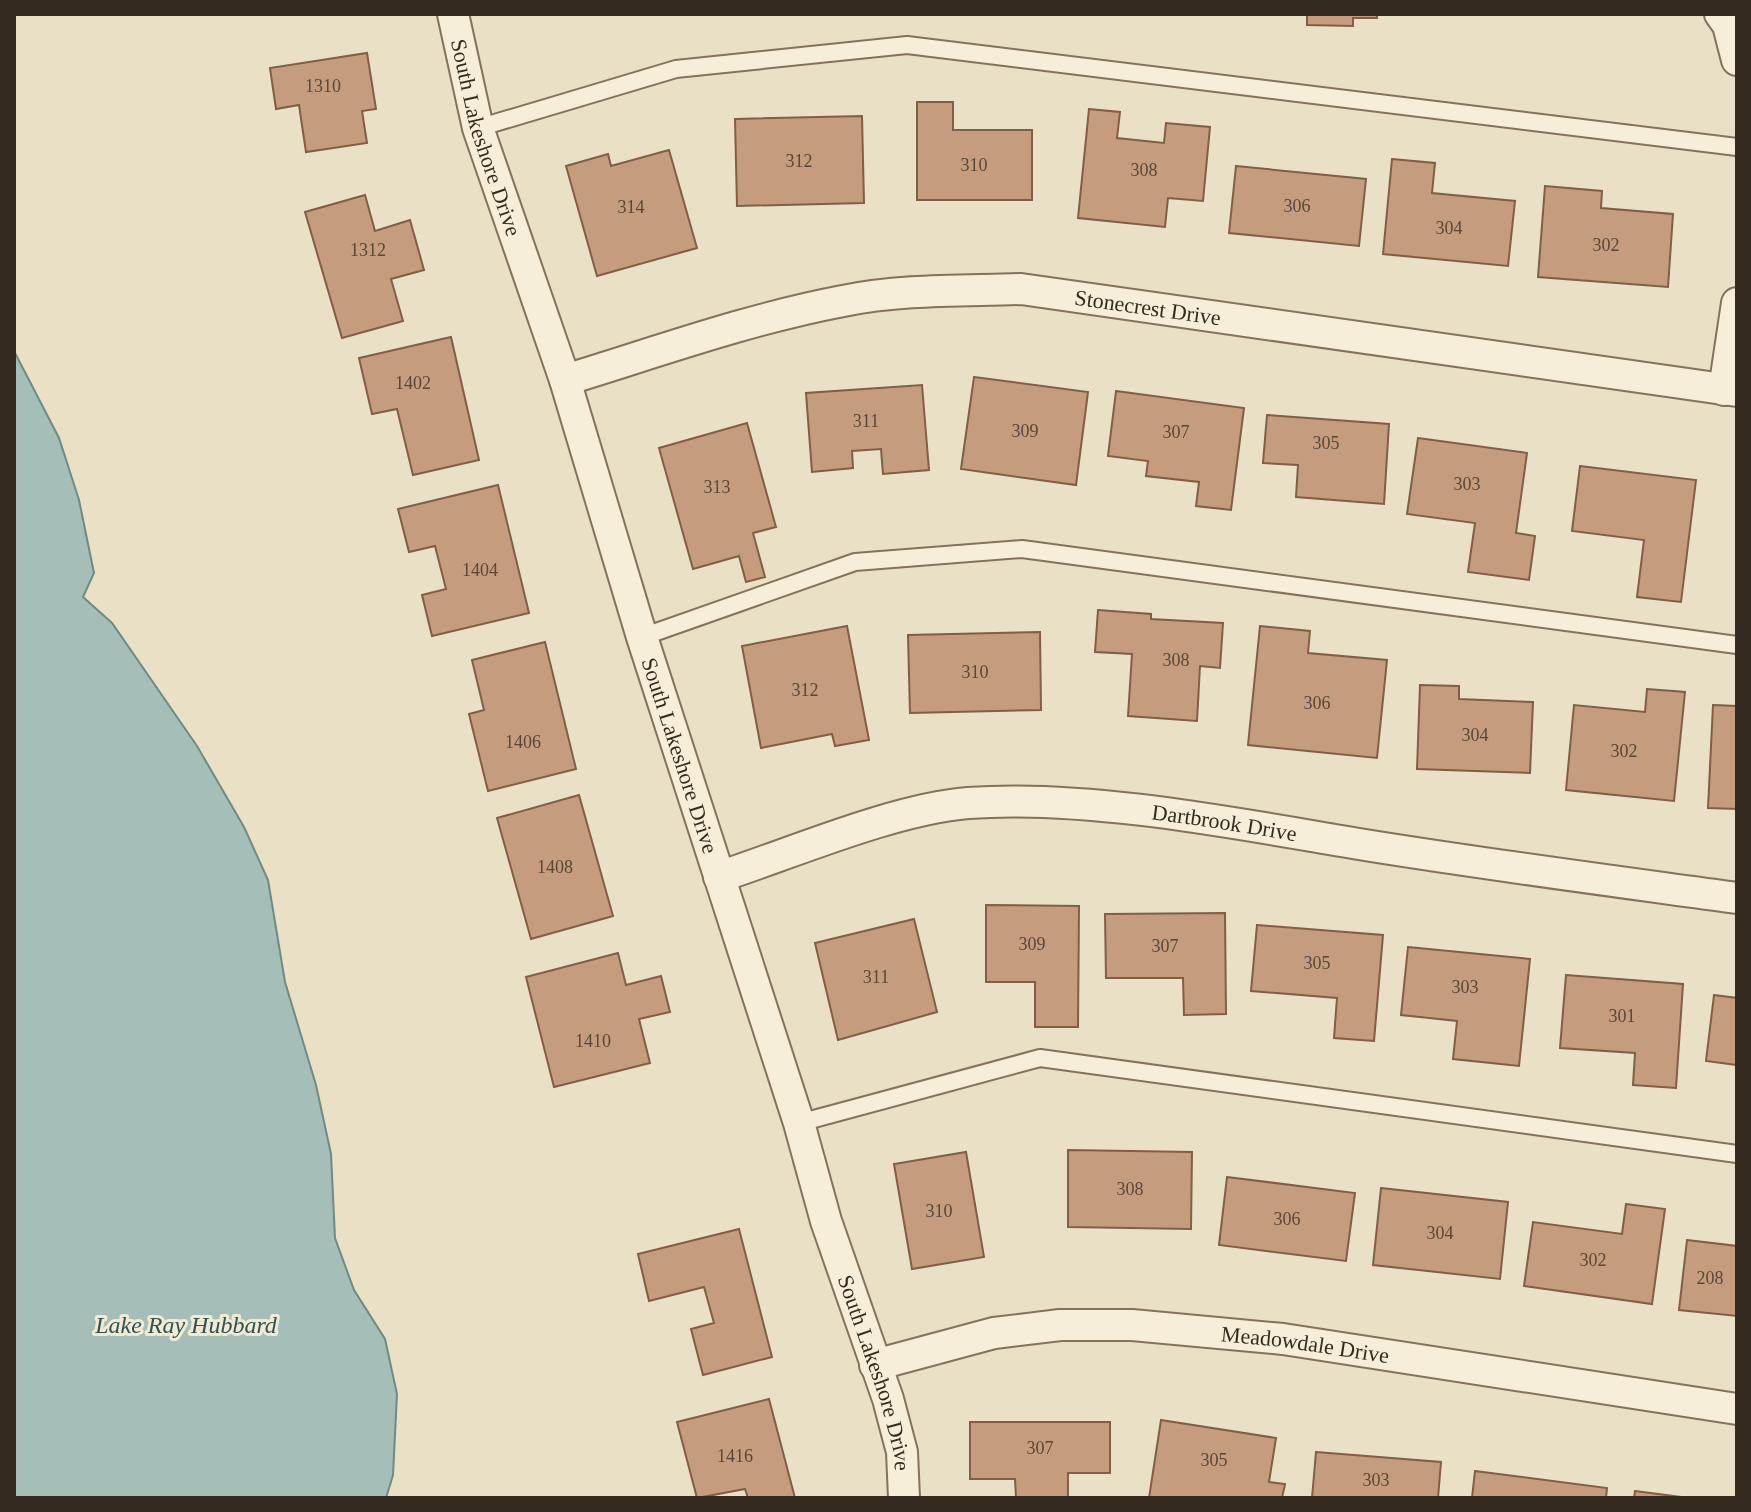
<svg xmlns="http://www.w3.org/2000/svg" width="1751" height="1512" viewBox="0 0 1751 1512" font-family="Georgia,serif">
  <style>
    .water { fill: #a6beb8; stroke: #6e8b85; stroke-width: 2 }
    .building { fill: #c59d7e; stroke: #815e44; stroke-width: 2 }
    .lines { fill: none; stroke-linecap: round; stroke-linejoin: round }
    .lane-casing { stroke: #84725d; stroke-width: 20 }
    .street-casing { stroke: #84725d; stroke-width: 34 }
    .lane { stroke: #f6eed8; stroke-width: 16 }
    .street { stroke: #f6eed8; stroke-width: 30 }
    .labels { text-anchor: middle; stroke-width: 6; stroke-linejoin: round; paint-order: stroke }
    .number-label { font-size: 18px; fill: #594737 }
    .street-label { font-size: 22px; fill: #352a1f; stroke: #f2ead4 }
    .water-label { font-size: 24px; font-style: italic; fill: #305452; stroke: #f2ead4 }
  </style>
  <rect width="100%" height="100%" fill="#eae0c5"/>
  <path class="water" d="M 14,351 L 59,438 L 79,500 L 94,573 L 83,597 L 112,623 L 197,746 L 244,827 L 268,880 L 285,982 L 316,1085 L 331,1154 L 335,1238 L 354,1290 L 385,1339 L 397,1394 L 393,1475 L 386,1498 L 14,1498 Z"/>
  <path class="building" d="M 1307,14 L 1377,14 L 1377,18 L 1353,18 L 1353,26 L 1307,25 Z
    M 367,53 L 376,109 L 362,111 L 367,143 L 306,152 L 299,105 L 276,109 L 270,68 Z
    M 917,102 L 953,102 L 953,130 L 1032,130 L 1032,200 L 917,200 Z
    M 1089,109 L 1120,112 L 1117,138 L 1164,143 L 1166,123 L 1210,127 L 1203,201 L 1168,198 L 1165,227 L 1078,218 Z
    M 862,116 L 864,203 L 737,206 L 735,119 Z
    M 669,150 L 697,248 L 597,276 L 566,166 L 608,154 L 611,166 Z
    M 1392,159 L 1435,163 L 1432,193 L 1515,201 L 1508,266 L 1383,254 Z
    M 1236,166 L 1366,179 L 1359,246 L 1229,233 Z
    M 1545,186 L 1602,191 L 1601,208 L 1673,214 L 1668,287 L 1538,277 Z
    M 365,195 L 375,231 L 410,220 L 424,270 L 391,279 L 403,321 L 342,338 L 305,212 Z
    M 451,337 L 479,460 L 413,475 L 397,409 L 372,414 L 359,358 Z
    M 974,377 L 1088,392 L 1076,485 L 961,469 Z
    M 922,385 L 929,470 L 883,474 L 881,449 L 852,451 L 853,468 L 812,472 L 806,393 Z
    M 1116,391 L 1244,408 L 1231,510 L 1196,506 L 1199,482 L 1146,476 L 1148,461 L 1108,456 Z
    M 1267,415 L 1389,424 L 1384,504 L 1296,497 L 1298,465 L 1263,463 Z
    M 747,423 L 776,527 L 753,533 L 765,577 L 746,582 L 739,556 L 693,569 L 659,448 Z
    M 1418,438 L 1527,453 L 1516,533 L 1535,536 L 1529,580 L 1468,572 L 1475,523 L 1407,514 Z
    M 1580,466 L 1696,480 L 1681,602 L 1637,597 L 1644,540 L 1572,531 Z
    M 498,485 L 529,613 L 432,636 L 422,595 L 446,589 L 435,546 L 409,552 L 398,509 Z
    M 1098,610 L 1151,614 L 1151,619 L 1223,623 L 1220,668 L 1200,666 L 1197,721 L 1128,716 L 1132,654 L 1095,652 Z
    M 847,626 L 869,740 L 835,746 L 832,734 L 761,748 L 742,646 Z
    M 1260,626 L 1310,631 L 1308,653 L 1387,660 L 1377,758 L 1248,745 Z
    M 1040,632 L 1041,710 L 910,713 L 908,635 Z
    M 545,642 L 576,769 L 488,791 L 469,714 L 484,710 L 472,660 Z
    M 1420,685 L 1459,686 L 1459,699 L 1533,702 L 1530,773 L 1417,769 Z
    M 1647,689 L 1685,692 L 1674,801 L 1566,790 L 1574,705 L 1645,712 Z
    M 1713,705 L 1737,706 L 1737,809 L 1708,808 Z
    M 579,795 L 613,916 L 531,939 L 497,818 Z
    M 986,905 L 1079,906 L 1078,1027 L 1035,1027 L 1035,982 L 986,982 Z
    M 1225,913 L 1226,1014 L 1184,1015 L 1183,978 L 1106,978 L 1105,914 Z
    M 914,919 L 937,1012 L 838,1040 L 815,943 Z
    M 1257,925 L 1383,935 L 1374,1041 L 1334,1038 L 1337,998 L 1251,991 Z
    M 1408,947 L 1530,959 L 1519,1066 L 1453,1059 L 1457,1021 L 1401,1015 Z
    M 618,953 L 626,985 L 661,976 L 670,1012 L 639,1019 L 650,1063 L 554,1087 L 526,977 Z
    M 1566,975 L 1683,984 L 1676,1088 L 1633,1085 L 1635,1053 L 1560,1048 Z
    M 1714,995 L 1737,998 L 1737,1065 L 1706,1061 Z
    M 1068,1150 L 1192,1152 L 1191,1229 L 1068,1227 Z
    M 966,1152 L 984,1257 L 912,1269 L 894,1164 Z
    M 1227,1177 L 1355,1193 L 1346,1261 L 1219,1245 Z
    M 1381,1188 L 1508,1202 L 1500,1279 L 1373,1265 Z
    M 1626,1204 L 1665,1209 L 1652,1304 L 1524,1286 L 1533,1222 L 1622,1234 Z
    M 739,1229 L 772,1357 L 703,1375 L 691,1329 L 714,1323 L 704,1287 L 649,1301 L 638,1254 Z
    M 1687,1240 L 1737,1246 L 1737,1316 L 1679,1310 Z
    M 769,1399 L 795,1498 L 748,1498 L 745,1489 L 697,1498 L 677,1422 Z
    M 1161,1420 L 1276,1438 L 1269,1482 L 1285,1484 L 1282,1498 L 1149,1498 Z
    M 970,1422 L 1110,1422 L 1110,1473 L 1068,1473 L 1068,1498 L 1016,1498 L 1015,1479 L 970,1479 Z
    M 1316,1452 L 1441,1462 L 1438,1498 L 1312,1498 Z
    M 1475,1471 L 1607,1488 L 1606,1498 L 1472,1498 Z
    M 1635,1491 L 1689,1498 L 1634,1498 Z"/>
  <g class="lines">
    <defs>
      <path id="lane" d="M 478,128 L 676,69 L 907,45 L 1737,147
        M 642,637 L 855,562 L 1022,549 L 1737,645
        M 799,1123 L 1040,1058 L 1737,1154"/>
      <g id="street">
        <path id="s1" d="M 453,14 L 478,128 L 565,380 L 642,637 L 799,1123 L 826,1221 L 888,1399 L 902,1452 L 904,1498"/>
        <path d="M 1720,14 L 1728,25 L 1737,60"/>
        <path id="s2" d="M 565,380 C 657,352 748,319 843,301 C 901,289 961,291 1021,289 L 1737,391"/>
        <path d="M 1724,390 L 1737,303"/>
        <path id="s3" d="M 719,877 C 792,853 894,809 968,803 C 1090,794 1244,825 1365,845 C 1489,865 1613,881 1737,898"/>
        <path id="s4" d="M 875,1365 L 994,1333 L 1060,1325 L 1132,1325 L 1283,1339 L 1737,1409"/>
      </g>
    </defs>
    <use href="#lane" class="lane-casing"/>
    <use href="#street" class="street-casing"/>
    <use href="#lane" class="lane"/>
    <use href="#street" class="street"/>
  </g>
  <g class="labels">
    <g class="number-label">
      <text x="323" y="92">1310</text>
      <text x="799" y="167">312</text>
      <text x="974" y="171">310</text>
      <text x="1144" y="176">308</text>
      <text x="1297" y="212">306</text>
      <text x="631" y="213">314</text>
      <text x="1449" y="234">304</text>
      <text x="1606" y="251">302</text>
      <text x="368" y="256">1312</text>
      <text x="413" y="389">1402</text>
      <text x="866" y="427">311</text>
      <text x="1025" y="437">309</text>
      <text x="1176" y="438">307</text>
      <text x="1326" y="449">305</text>
      <text x="1467" y="490">303</text>
      <text x="717" y="493">313</text>
      <text x="480" y="576">1404</text>
      <text x="1176" y="666">308</text>
      <text x="975" y="678">310</text>
      <text x="805" y="696">312</text>
      <text x="1317" y="709">306</text>
      <text x="1475" y="741">304</text>
      <text x="523" y="748">1406</text>
      <text x="1624" y="757">302</text>
      <text x="555" y="873">1408</text>
      <text x="1032" y="950">309</text>
      <text x="1165" y="952">307</text>
      <text x="1317" y="969">305</text>
      <text x="876" y="983">311</text>
      <text x="1465" y="993">303</text>
      <text x="1622" y="1022">301</text>
      <text x="593" y="1047">1410</text>
      <text x="1130" y="1195">308</text>
      <text x="939" y="1217">310</text>
      <text x="1287" y="1225">306</text>
      <text x="1440" y="1239">304</text>
      <text x="1593" y="1266">302</text>
      <text x="1710" y="1284">208</text>
      <text x="1040" y="1454">307</text>
      <text x="735" y="1462">1416</text>
      <text x="1214" y="1466">305</text>
      <text x="1376" y="1486">303</text>
    </g>
    <g class="street-label">
      <text dy="8" stroke="none"><textPath href="#s1" startOffset="128">South Lakeshore Drive</textPath></text>
      <text dy="8" stroke="none"><textPath href="#s2" startOffset="596">Stonecrest Drive</textPath></text>
      <text dy="8" stroke="none"><textPath href="#s1" startOffset="776">South Lakeshore Drive</textPath></text>
      <text dy="8" stroke="none"><textPath href="#s3" startOffset="518">Dartbrook Drive</textPath></text>
      <text dy="8" stroke="none"><textPath href="#s4" startOffset="436">Meadowdale Drive</textPath></text>
      <text dy="8" stroke="none"><textPath href="#s1" startOffset="1424">South Lakeshore Drive</textPath></text>
    </g>
    <g class="water-label">
      <text x="186" y="1333">Lake Ray Hubbard</text>
    </g>
  </g>
  <rect width="1751" height="1512" fill="none" stroke="#352a1f" stroke-width="32"/>
</svg>
